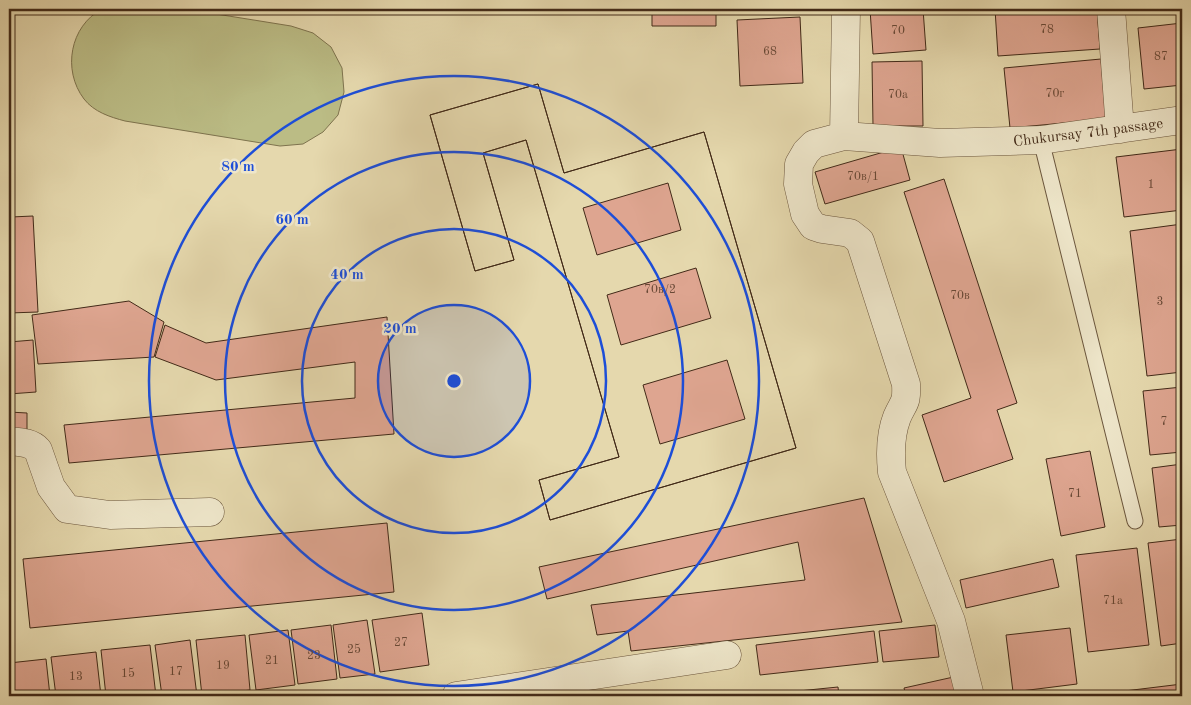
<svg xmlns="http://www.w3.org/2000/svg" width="1191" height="705" viewBox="0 0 1191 705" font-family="'Old Standard TT',serif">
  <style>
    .green { fill: #bbbc85; stroke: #7e734e }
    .building { fill: #dea590; stroke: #422a18; fill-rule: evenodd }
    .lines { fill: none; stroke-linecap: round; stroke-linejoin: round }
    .service-casing { stroke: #6b563d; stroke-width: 17 }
    .minor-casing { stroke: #6b563d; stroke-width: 29 }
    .service { stroke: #eee6ca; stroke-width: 15 }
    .minor { stroke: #eee6ca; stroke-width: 28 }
    .ring { fill: none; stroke: #1d4ed8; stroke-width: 2.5 }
    .labels { text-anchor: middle; stroke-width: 5; stroke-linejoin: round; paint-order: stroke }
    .number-label { font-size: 12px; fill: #694936 }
    .street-label { font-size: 15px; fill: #422a18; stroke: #eee6ca }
    .centre { fill: #1d4ed8; stroke: #eee6ca; stroke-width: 2.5 }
    .ring-label { font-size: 15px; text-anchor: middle; font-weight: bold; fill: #1d4ed8; stroke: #eee6ca; stroke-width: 5; stroke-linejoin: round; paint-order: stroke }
  </style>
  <rect width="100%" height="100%" fill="#e5d8ad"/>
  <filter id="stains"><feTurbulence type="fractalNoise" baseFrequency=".004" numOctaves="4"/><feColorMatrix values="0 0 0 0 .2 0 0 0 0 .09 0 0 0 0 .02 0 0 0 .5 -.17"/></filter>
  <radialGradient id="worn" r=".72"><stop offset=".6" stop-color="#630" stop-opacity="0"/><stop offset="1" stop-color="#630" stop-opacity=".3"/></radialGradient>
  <path class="green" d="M 102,9 L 185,9 L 291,26 L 313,33 L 331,47 L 342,68 L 344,92 L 338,115 L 323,132 L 303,144 L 280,146 L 125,121 C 110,117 94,112 84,99 C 62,70 70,26 102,9 Z"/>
  <path class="building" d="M 9,9 L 10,114 L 9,114 Z
    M 652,9 L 716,9 L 716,26 L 652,26 Z
    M 870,9 L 923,9 L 926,50 L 873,54 Z
    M 995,9 L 1097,9 L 1100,49 L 998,56 Z
    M 800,17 L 803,83 L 740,86 L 737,20 Z
    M 1182,23 L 1182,85 L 1144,89 L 1138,28 Z
    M 1101,59 L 1106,119 L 1010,128 L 1004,68 Z
    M 922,61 L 923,126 L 873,126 L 872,62 Z
    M 538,84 L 564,173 L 704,132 L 796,448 L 550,520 L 539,480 L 619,457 L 526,140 L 483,153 L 514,260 L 475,271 L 430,115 ZM 668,183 L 681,230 L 597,255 L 583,208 ZM 696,268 L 711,318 L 621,345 L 607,295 ZM 727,360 L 745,419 L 660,444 L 643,385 Z
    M 538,84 L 564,173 L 704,132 L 796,448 L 550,520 L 539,480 L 619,457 L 526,140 L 483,153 L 514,260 L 475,271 L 430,115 Z
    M 901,147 L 910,180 L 825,204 L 815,172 Z
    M 1182,149 L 1182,210 L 1124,217 L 1116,157 Z
    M 9,165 L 11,217 L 33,216 L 38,312 L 9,313 Z
    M 944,179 L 1017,403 L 997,410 L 1013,459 L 944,482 L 922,415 L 971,398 L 904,192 Z
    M 1182,224 L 1182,372 L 1147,376 L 1130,231 Z
    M 129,301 L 164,322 L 154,357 L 38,364 L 32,315 Z
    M 387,317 L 394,434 L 69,463 L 64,425 L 355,398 L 355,362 L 216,380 L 155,357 L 165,325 L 206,343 Z
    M 33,340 L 36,392 L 9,394 L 9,342 Z
    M 1182,387 L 1182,452 L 1150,455 L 1143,391 Z
    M 9,412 L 27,413 L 27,430 L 9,429 Z
    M 1090,451 L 1105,527 L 1061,536 L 1046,459 Z
    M 1182,464 L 1182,525 L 1159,527 L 1152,468 Z
    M 864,498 L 902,622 L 631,651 L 628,631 L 597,635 L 591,605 L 805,580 L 798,542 L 547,599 L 539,567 Z
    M 387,523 L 394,592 L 30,628 L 23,559 Z
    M 1182,539 L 1182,643 L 1161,646 L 1148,543 Z
    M 1137,548 L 1149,645 L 1088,652 L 1076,555 Z
    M 1053,559 L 1059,587 L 966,608 L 960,580 Z
    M 422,613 L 429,665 L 380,672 L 372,620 Z
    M 367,620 L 375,674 L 340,678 L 333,625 Z
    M 331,625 L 337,679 L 298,684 L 291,630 Z
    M 935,625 L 939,657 L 883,662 L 879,631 Z
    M 1070,628 L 1077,684 L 1013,692 L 1006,635 Z
    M 288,630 L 295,685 L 256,690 L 249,635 Z
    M 874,631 L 878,662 L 760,675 L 756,645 Z
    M 245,635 L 250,690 L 202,696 L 196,640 Z
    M 190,640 L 197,696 L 162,696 L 155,645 Z
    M 150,645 L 156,696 L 106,696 L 101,650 Z
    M 96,652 L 101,696 L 56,696 L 51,657 Z
    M 46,659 L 50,696 L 9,696 L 9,663 Z
    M 958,676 L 962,696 L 906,696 L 904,688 Z
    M 1182,684 L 1182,696 L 1101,696 L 1100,694 Z
    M 838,687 L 839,696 L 769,696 L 769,694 Z"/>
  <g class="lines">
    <defs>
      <path id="service" d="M 1041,140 L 1135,521"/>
      <path id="minor" d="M 1111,9 L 1120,129
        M 844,136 L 846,9
        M 9,441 C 19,442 31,442 38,450 L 51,487 L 67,509 L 110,515 L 210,512
        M 456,696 L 727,655
        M 970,696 L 951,621 L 892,472 C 890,453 890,435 897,417 C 904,401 907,404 906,384 L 860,241 L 850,233 L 822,229 L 813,226 L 805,214 L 798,184 L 799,164 L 806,152 L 814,144 L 844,136 L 940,143 L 1041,140 L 1182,120"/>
    </defs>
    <use href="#service" class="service-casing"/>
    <use href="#minor" class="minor-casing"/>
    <use href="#service" class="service"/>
    <use href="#minor" class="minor"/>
  </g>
  <circle cx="454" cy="381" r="76" fill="#1d4ed8" fill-opacity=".12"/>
  <g class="ring">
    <circle cx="454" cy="381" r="76"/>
    <circle cx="454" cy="381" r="152"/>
    <circle cx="454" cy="381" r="229"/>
    <circle cx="454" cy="381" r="305"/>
  </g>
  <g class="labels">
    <g class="number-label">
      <text x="1047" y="33">78</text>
      <text x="898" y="34">70</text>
      <text x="770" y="55">68</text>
      <text x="1161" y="60">87</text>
      <text x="1055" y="97">70г</text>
      <text x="898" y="98">70a</text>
      <text x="863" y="180">70в/1</text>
      <text x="1151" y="188">1</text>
      <text x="660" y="293">70в/2</text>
      <text x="960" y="299">70в</text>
      <text x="1160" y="305">3</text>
      <text x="1164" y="425">7</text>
      <text x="1075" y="497">71</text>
      <text x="1113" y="604">71a</text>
      <text x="401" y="646">27</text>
      <text x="354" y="653">25</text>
      <text x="314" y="659">23</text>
      <text x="272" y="664">21</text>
      <text x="223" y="669">19</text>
      <text x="176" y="675">17</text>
      <text x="128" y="677">15</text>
      <text x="76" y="680">13</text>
    </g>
    <g class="street-label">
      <text transform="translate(1088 132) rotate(-7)" y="5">Chukursay 7th passage</text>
    </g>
  </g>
  <circle cx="454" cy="381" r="8" class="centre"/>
  <g class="ring-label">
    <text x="238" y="171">80 m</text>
    <text x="292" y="224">60 m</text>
    <text x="347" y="279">40 m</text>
    <text x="400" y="333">20 m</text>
  </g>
  <rect width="1191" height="705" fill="none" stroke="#e5d8ad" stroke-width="30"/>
  <rect x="10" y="10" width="1171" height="685" fill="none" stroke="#422a18" stroke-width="2.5"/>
  <rect x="15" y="15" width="1161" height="675" fill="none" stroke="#422a18"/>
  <rect width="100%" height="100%" filter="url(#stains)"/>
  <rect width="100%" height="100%" fill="url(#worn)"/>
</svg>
